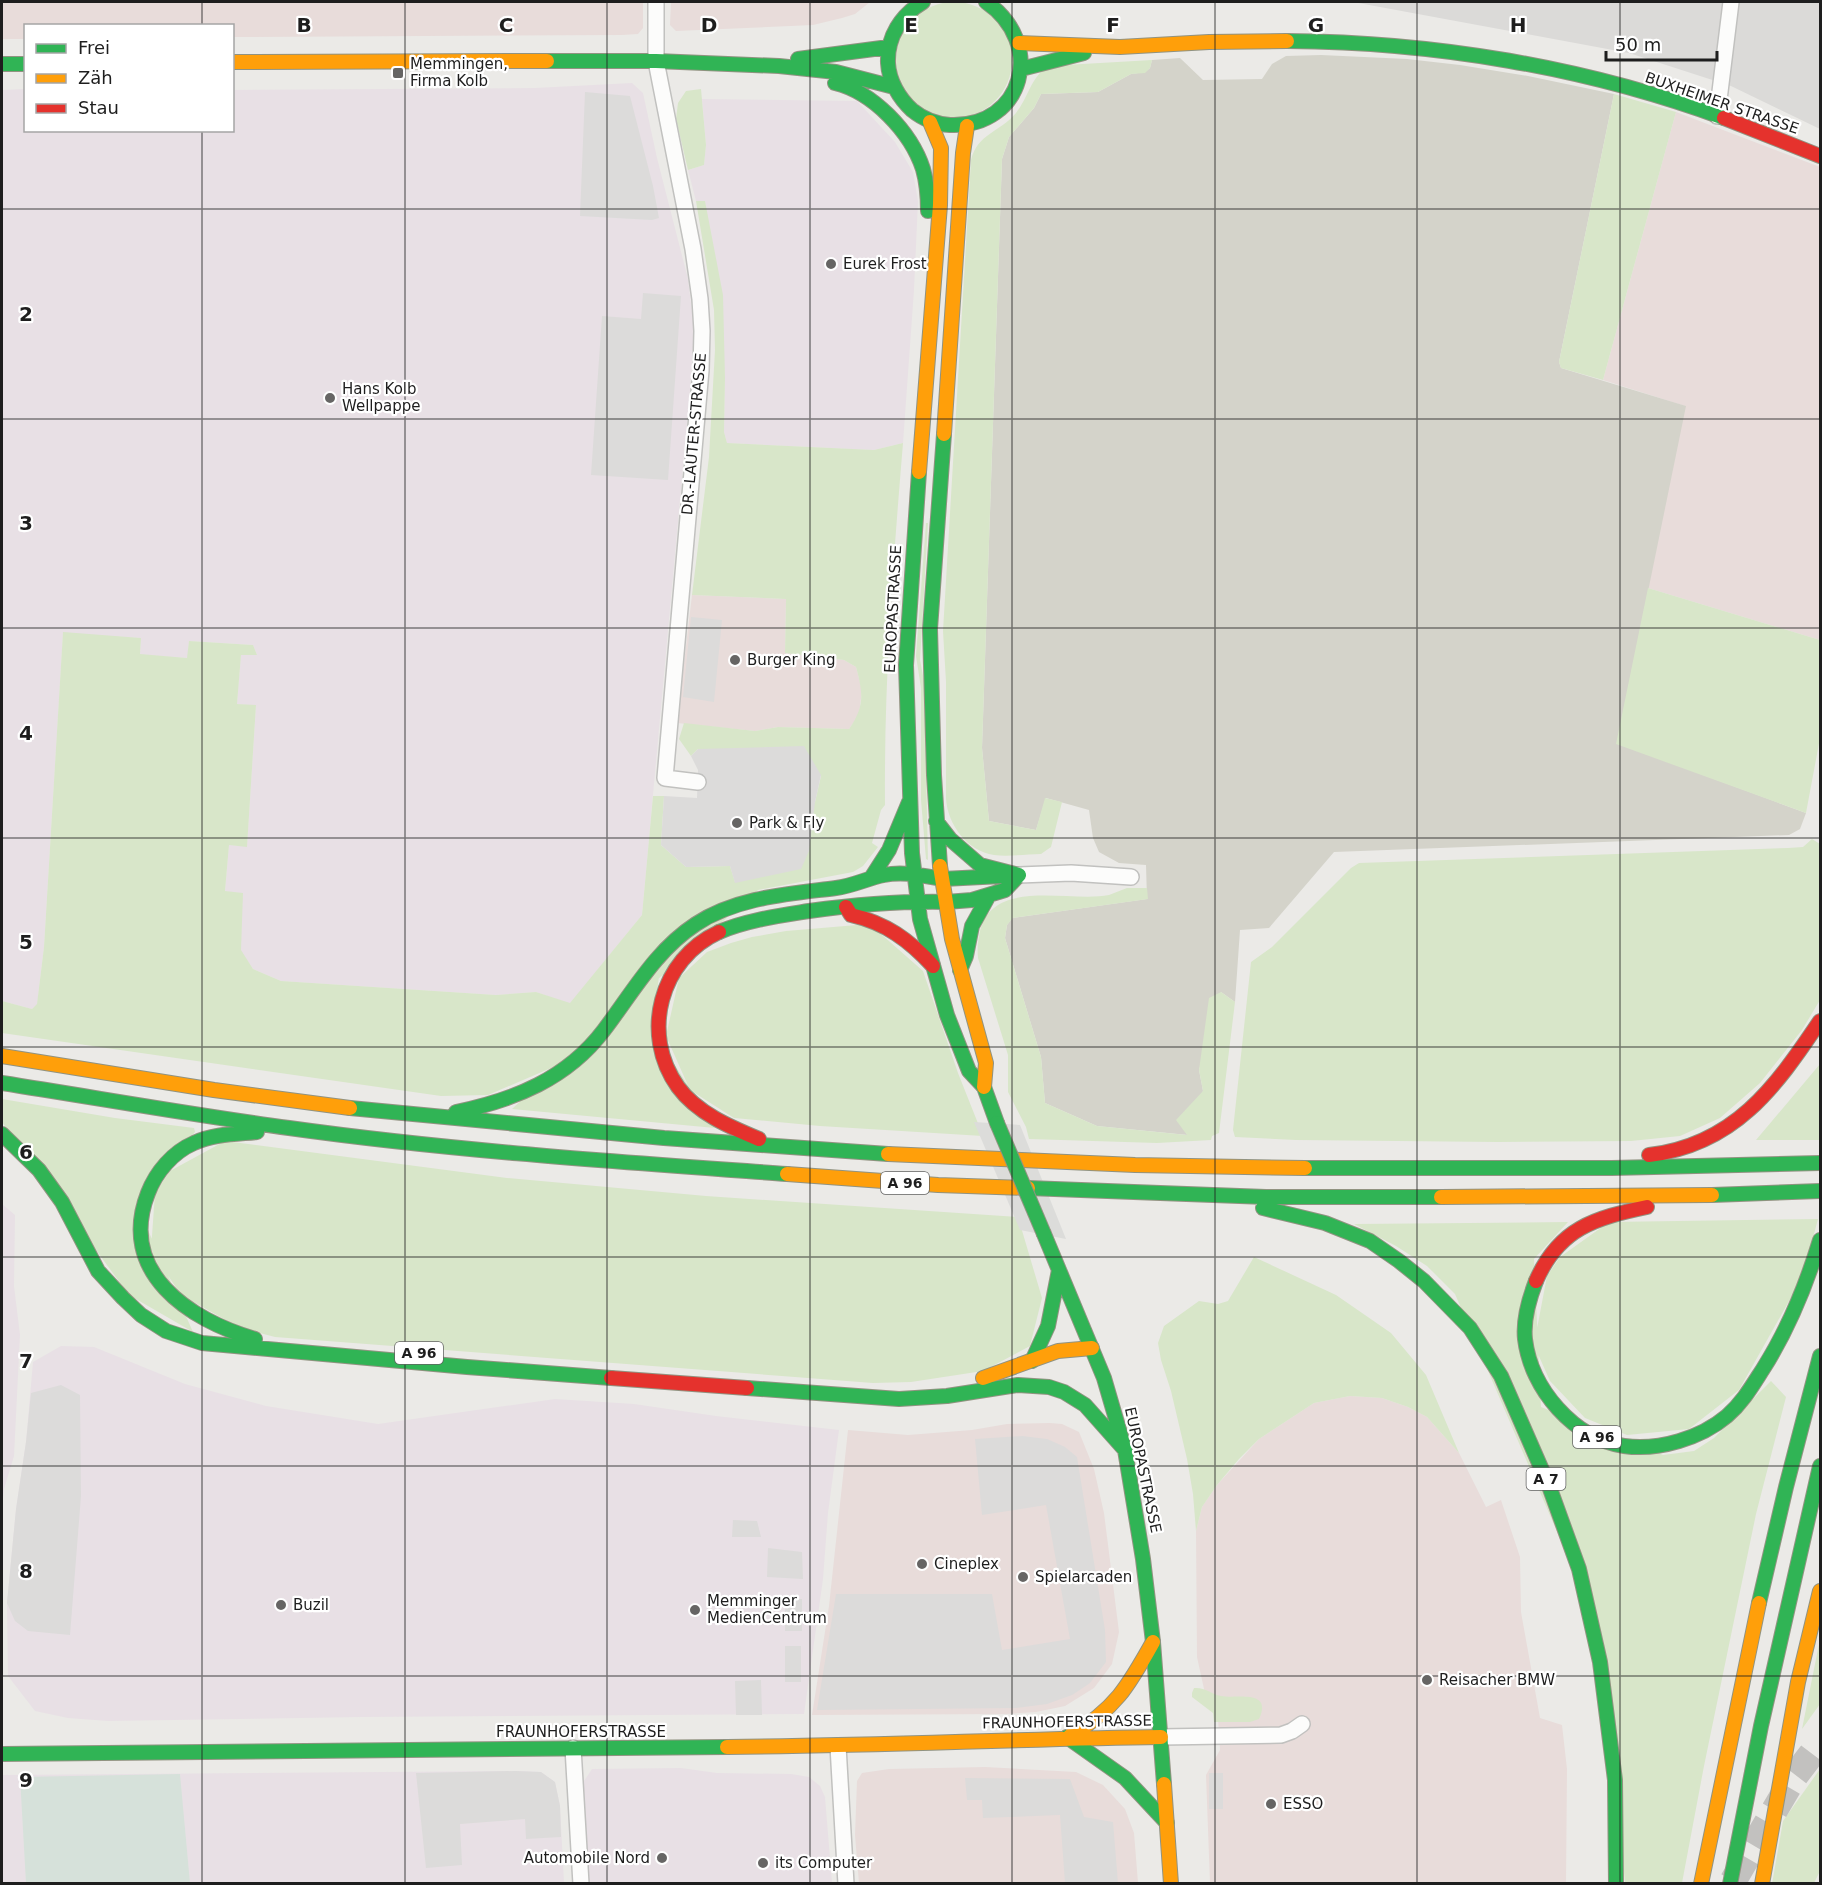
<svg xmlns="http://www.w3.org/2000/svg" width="1822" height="1885" viewBox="0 0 1822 1885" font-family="'DejaVu Sans',sans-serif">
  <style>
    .residential { fill: #dbdad8 }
    .commercial { fill: #e8dcda }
    .industrial { fill: #e8e0e5 }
    .construction { fill: #d4d3ca }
    .grass { fill: #d8e6c9 }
    .wetland { fill: #d6e1da }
    .parking { fill: #dcdbda }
    .pier { fill: #dcdcda }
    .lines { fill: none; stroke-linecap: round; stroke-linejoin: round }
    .highway-tunnel { stroke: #c2c1bf; stroke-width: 27; stroke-dasharray: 27 14; stroke-linecap: butt }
    .street-casing { stroke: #c1c1bf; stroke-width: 18 }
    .fast-casing { stroke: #919381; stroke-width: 16 }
    .slow-casing { stroke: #919381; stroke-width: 16 }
    .jam-casing { stroke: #919381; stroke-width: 16 }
    .street { stroke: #fcfcfb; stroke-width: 15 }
    .fast { stroke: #30b455; stroke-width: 14 }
    .slow { stroke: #ff9f0a; stroke-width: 14 }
    .jam { stroke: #e5322d; stroke-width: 14 }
    .fast-bridge-casing { stroke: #919381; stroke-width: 16; stroke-linecap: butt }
    .fast-bridge { stroke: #30b455; stroke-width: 14 }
    .grid { fill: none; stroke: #1e1e1e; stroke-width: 1.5; stroke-opacity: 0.55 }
    .poi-dot { fill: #666564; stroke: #fff; stroke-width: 2 }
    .labels { text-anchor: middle; stroke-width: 4.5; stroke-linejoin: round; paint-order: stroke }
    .shield { fill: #fff; stroke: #626262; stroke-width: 1.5 }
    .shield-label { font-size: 14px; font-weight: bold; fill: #1e1e1e }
    .poi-label { font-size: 15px; fill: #1e1e1e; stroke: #fff; text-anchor: start }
    .street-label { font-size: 15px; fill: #1e1e1e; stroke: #fff }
    .grid-label { font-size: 20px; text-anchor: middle; font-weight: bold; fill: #1e1e1e; stroke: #fff; stroke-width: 4.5; stroke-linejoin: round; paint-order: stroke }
  </style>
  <rect width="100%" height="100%" fill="#ebeae7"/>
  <path class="residential" d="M 1353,2 L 1820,2 L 1820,129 L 1731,86 L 1629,53 Z"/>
  <path class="commercial" d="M 2,2 L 643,2 L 643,28 L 638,34 L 622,35 L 233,37 L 232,26 L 26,26 L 25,39 L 2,39 Z
    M 671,2 L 870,2 L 855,14 L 842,18 L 813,25 L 676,31 L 670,25 Z
    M 1676,112 L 1820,167 L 1820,640 L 1648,588 L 1685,406 L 1603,380 Z
    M 692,595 L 786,599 L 785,653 L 844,660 L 856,667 L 862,690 L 859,715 L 849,729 L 778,727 L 755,731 L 677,723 Z
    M 1350,1396 L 1382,1398 L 1408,1407 L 1427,1417 L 1459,1453 L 1486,1507 L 1501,1500 L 1520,1557 L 1521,1612 L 1540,1718 L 1562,1725 L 1567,1769 L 1566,1883 L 1210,1883 L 1206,1775 L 1220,1750 L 1218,1718 L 1206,1698 L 1197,1657 L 1196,1531 L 1202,1507 L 1217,1485 L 1259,1439 L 1314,1403 Z
    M 1050,1423 L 1062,1424 L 1079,1432 L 1094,1469 L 1104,1513 L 1119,1632 L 1112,1664 L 1094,1688 L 1065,1706 L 1036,1712 L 1006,1714 L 812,1715 L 829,1606 L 848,1430 L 908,1435 L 972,1430 L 1007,1424 Z
    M 985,1767 L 1076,1772 L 1103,1785 L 1125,1809 L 1134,1833 L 1138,1883 L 859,1883 L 855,1835 L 857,1781 L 862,1773 L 889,1769 Z"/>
  <path class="industrial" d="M 632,83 L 643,93 L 657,158 L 688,279 L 694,329 L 690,390 L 642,915 L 570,1004 L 536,992 L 496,995 L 281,981 L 253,969 L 240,950 L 241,924 L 225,892 L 229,845 L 247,846 L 256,706 L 237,704 L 241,654 L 257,655 L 253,645 L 189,641 L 188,658 L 140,655 L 141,638 L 63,633 L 44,947 L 37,1005 L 32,1009 L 2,1001 L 2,90 L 25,89 L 26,130 L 232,130 L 233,90 L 535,88 Z
    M 702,99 L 857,101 L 895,142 L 913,172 L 918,201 L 914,290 L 903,443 L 874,450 L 727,443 L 724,432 L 725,378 L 705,201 L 696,201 L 688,170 L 704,165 L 706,145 Z
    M 2,1204 L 15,1215 L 14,1286 L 20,1335 L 14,1456 L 4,1489 L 2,1508 Z
    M 61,1346 L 94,1347 L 185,1384 L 266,1406 L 378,1424 L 555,1399 L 634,1404 L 716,1416 L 839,1430 L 828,1513 L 823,1579 L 804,1714 L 362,1717 L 108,1721 L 68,1718 L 35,1711 L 8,1676 L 7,1603 L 16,1509 L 26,1442 L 33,1362 Z
    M 681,1768 L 717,1773 L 791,1774 L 809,1777 L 820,1786 L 825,1797 L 832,1883 L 589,1883 L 583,1803 L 584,1781 L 592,1769 Z
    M 515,1771 L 541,1772 L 555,1782 L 560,1806 L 564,1883 L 2,1883 L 2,1775 Z"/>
  <path class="construction" d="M 1321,55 L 1407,59 L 1460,65 L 1528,76 L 1614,94 L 1559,362 L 1561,368 L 1686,406 L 1617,743 L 1806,813 L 1800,829 L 1789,835 L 1334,852 L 1269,928 L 1240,930 L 1235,1002 L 1221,992 L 1199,1070 L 1203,1091 L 1188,1135 L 1097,1126 L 1045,1103 L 1041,1057 L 1005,938 L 1007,925 L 1012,918 L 1147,899 L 1146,865 L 1119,863 L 1099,852 L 1093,838 L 1089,810 L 1046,798 L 1036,830 L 989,821 L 982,748 L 1002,159 L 1009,137 L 1034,108 L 1041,94 L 1098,92 L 1131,74 L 1145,72 L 1150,68 L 1152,60 L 1180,58 L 1203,80 L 1262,79 L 1272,64 L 1286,56 Z"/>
  <path class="grass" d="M896 60a58 58 0 1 1 116 0a58 58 0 1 1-116 0Z
    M 1152,60 L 1150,68 L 1145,73 L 1131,74 L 1098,92 L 1041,94 L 1034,108 L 1009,137 L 1002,159 L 982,748 L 989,821 L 1036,830 L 1045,798 L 1062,802 L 1051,847 L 1041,854 C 1027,854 1009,857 994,855 C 967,851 948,825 946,799 L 946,682 L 943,631 L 971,160 C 978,133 999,133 1016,113 C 1028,98 1031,77 1048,66 Z
    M 701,89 L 706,145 L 704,165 L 688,170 L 676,119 L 678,103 L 686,91 Z
    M 1614,94 L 1676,112 L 1603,380 L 1561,368 L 1559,362 Z
    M 696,201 L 705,201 L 723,295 L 725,378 L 724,432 L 727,443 L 874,450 L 903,443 C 893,563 884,683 885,805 L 881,810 L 872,843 L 878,847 L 863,866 L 853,872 L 758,890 L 565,1062 L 488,1095 L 441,1096 L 2,1033 L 2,1001 L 32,1009 L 37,1004 L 44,947 L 63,632 L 141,638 L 140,654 L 187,658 L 189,641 L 253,645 L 257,655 L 241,655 L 237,704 L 256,705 L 247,847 L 229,845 L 225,891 L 243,893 L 241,950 L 253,969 L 281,981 L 496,995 L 536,992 L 570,1003 L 642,915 L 653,796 L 664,796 L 661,845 L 686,867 L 730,866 L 735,882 L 815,802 L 821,776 L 698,749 L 691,756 L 679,739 L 684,723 L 755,731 L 778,727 L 849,729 C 865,706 863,693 856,667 L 844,660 L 785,653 L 786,599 L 692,595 L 709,457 L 715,350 L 714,310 Z
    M 926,523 L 928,523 L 920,660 L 924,681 L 928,860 L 926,859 L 921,800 L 921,688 L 916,656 Z
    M 1648,588 L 1820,640 L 1820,738 L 1806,813 L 1616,744 Z
    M 1812,839 L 1820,844 L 1820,1000 L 1802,1030 L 1760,1083 L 1720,1118 L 1680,1136 L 1631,1141 L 1498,1142 L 1296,1140 L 1235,1137 L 1233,1130 L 1251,962 L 1272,947 L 1351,868 L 1359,863 L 1788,848 L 1803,847 Z
    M 1127,888 L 1147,888 L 1148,899 L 1013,918 L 1007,925 L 1005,938 L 1041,1057 L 1045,1103 L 1097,1126 L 1187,1135 L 1176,1120 L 1203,1091 L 1199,1070 L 1209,998 L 1221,992 L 1235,1002 L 1219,1133 L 1212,1136 L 1211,1140 L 1157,1143 L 1029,1139 L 1026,1127 L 1008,1092 L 1008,1055 L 978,958 C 977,948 978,941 980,931 C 993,877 1070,903 1109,895 C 1115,893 1121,890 1127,888 Z
    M 857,925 L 873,927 L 923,971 L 958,1073 L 983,1136 L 820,1126 L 734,1118 L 690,1090 L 666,1036 L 679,978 L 707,952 L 731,943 L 752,937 L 786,931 Z
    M 660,969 L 652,1029 L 715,1128 L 512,1109 Z
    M 1820,1064 L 1820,1140 L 1756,1140 Z
    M 2,1099 L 115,1118 L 194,1128 L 195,1132 L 136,1203 L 193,1332 L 129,1295 L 2,1122 Z
    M 225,1141 L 507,1178 L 706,1196 L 1018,1217 L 1042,1298 L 1030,1346 L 983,1371 L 911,1382 L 873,1383 L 275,1337 L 240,1328 L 181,1295 L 151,1250 L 155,1193 L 170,1171 Z
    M 1818,1219 L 1810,1249 L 1793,1294 L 1739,1390 L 1689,1429 L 1627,1435 L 1585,1418 L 1550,1381 L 1538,1354 L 1536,1334 L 1547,1276 L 1560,1257 L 1609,1222 Z
    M 1568,1222 L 1534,1259 L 1541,1407 L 1663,1455 L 1694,1451 L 1714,1438 L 1771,1381 L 1786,1397 L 1756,1514 L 1704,1766 L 1682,1883 L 1625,1883 L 1603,1639 L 1455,1294 L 1427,1266 L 1396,1246 L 1354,1224 Z
    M 1254,1257 L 1336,1295 L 1391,1333 L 1426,1375 L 1459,1453 L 1427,1417 L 1408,1407 L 1382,1398 L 1350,1396 L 1314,1403 L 1259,1439 L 1239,1459 L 1217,1485 L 1202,1507 L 1196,1531 L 1193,1494 L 1187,1459 L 1171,1391 L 1161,1360 L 1158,1343 L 1164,1326 L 1199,1301 L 1218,1304 L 1228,1301 Z
    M 1820,1639 L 1820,1704 L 1802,1729 Z
    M 1194,1688 C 1205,1687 1211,1694 1221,1696 C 1236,1699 1273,1689 1259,1719 L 1250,1722 L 1214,1722 L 1213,1713 L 1192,1697 L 1192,1693 Z
    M 1820,1769 L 1820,1871 L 1814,1883 L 1772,1884 L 1783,1821 Z"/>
  <path class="wetland" d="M 180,1774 L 190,1883 L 26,1883 L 20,1777 Z"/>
  <path class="parking" d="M 585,92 L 630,96 L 653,186 L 659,218 L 652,220 L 580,216 Z
    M 643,293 L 681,296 L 668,480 L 591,475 L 602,316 L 641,319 Z
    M 691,617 L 722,620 L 714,702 L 683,697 Z
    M 804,746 L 821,775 L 815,802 L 809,851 L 801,869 L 735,883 L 730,866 L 686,867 L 661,845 L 664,796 L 697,798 L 698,770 L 691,756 L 698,749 Z
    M 61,1385 L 80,1395 L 81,1496 L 70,1635 L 28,1631 L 15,1621 L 7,1603 L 16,1509 L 26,1442 L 31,1393 Z
    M 1022,1436 L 1047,1439 L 1065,1447 L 1077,1457 L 1105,1630 L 1106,1662 L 1090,1683 L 1072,1695 L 1047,1704 L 1016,1708 L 817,1710 L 836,1594 L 992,1594 L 1002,1650 L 1070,1639 L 1046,1505 L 982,1515 L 975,1439 Z
    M 733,1520 L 757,1521 L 761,1537 L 732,1537 Z
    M 768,1548 L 802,1552 L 803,1579 L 767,1577 Z
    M 785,1599 L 802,1599 L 802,1631 L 785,1631 Z
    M 785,1646 L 801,1646 L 801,1682 L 785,1682 Z
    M 761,1680 L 762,1715 L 736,1715 L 735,1681 Z
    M 515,1771 L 541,1772 L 555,1782 L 560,1806 L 561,1837 L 526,1839 L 525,1819 L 460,1824 L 462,1865 L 426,1868 L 416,1773 Z
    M 1209,1773 L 1223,1773 L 1223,1809 L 1209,1809 Z
    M 965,1778 L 1070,1779 L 1084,1817 L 1113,1822 L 1118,1883 L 1065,1883 L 1060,1815 L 983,1818 L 982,1800 L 967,1800 Z"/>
  <path class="pier" d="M 974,1122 L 1020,1125 L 1066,1239 L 1020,1230 Z"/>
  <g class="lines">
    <path class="highway-tunnel" d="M 1733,1881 L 1794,1777 L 1820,1743"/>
    <defs>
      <path id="street" d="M 656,2 L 656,61 L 693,249 L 700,299 L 702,331 L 701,370 L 665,778 L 698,782
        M 1717,116 L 1731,2
        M 1019,875 L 1071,873 L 1131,877
        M 1161,1737 L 1281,1735 L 1292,1731 L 1302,1724
        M 838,1746 L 846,1884
        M 573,1748 L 581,1884"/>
      <path id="fast" d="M 923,2 C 901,15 887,37 888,63 C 889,81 899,98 912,110 C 923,119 936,124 950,125 C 1024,128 1046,43 986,2
        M 1287,41 C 1435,42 1585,67 1724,118
        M 798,59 L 889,47
        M 547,61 L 656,61 L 779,66 L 836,72 L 894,87
        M 2,64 L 26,64
        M 1021,69 L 1084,53
        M 835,83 C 873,92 911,132 923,169 C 927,183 928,197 928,211
        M 919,472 L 906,665 L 912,853 L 920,919 L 947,1015 L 969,1071 L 984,1087 L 997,1123
        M 936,821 L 950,839 L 980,865 L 1019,875
        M 940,866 L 934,775 L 930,629 L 944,434
        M 871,878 L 889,850 L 909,802
        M 943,879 L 1002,876
        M 946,902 L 972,900 L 1005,890 L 1019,875
        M 719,932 C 748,920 778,916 809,911 C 854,905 900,901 946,902
        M 960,970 L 966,956 L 972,926 L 988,897
        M 2,1083 C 98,1098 193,1115 289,1128 C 454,1151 621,1162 787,1174
        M 350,1108 L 664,1138 L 888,1154
        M 456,1112 C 514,1100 567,1079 604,1030 C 633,992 655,951 696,924 C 737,897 789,894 836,888 C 853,886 868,878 884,875 C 904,871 924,876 943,879
        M 2,1134 L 39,1170 L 62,1202 L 98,1271 L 123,1298 L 141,1315 L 166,1331 L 202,1343 L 467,1367 L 611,1378
        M 1305,1168 L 1612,1168 L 1820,1163
        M 1028,1188 L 1266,1197 L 1441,1197
        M 1712,1195 L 1820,1191
        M 1263,1208 L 1325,1223 L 1370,1241 L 1399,1261 L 1424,1281 L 1470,1328 L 1501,1376 L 1549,1486 L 1579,1569 L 1600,1662 L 1615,1780 L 1616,1884
        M 1044,1234 L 1104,1378 L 1125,1450 L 1143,1559 L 1153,1642 L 1164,1784
        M 1536,1281 C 1529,1299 1523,1320 1525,1339 C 1531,1389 1574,1439 1624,1446 C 1659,1451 1701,1438 1727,1416 C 1743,1402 1752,1386 1763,1369 C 1789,1328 1806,1286 1820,1240
        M 255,1339 C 189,1320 117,1272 148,1193 C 156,1172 173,1152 194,1143 C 213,1134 236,1134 257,1132
        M 1032,1361 L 1048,1326 L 1059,1270
        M 747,1388 L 899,1399 L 947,1396 L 1018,1385 L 1049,1387 L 1064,1392 L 1085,1405 L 1125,1450
        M 1759,1603 L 1786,1487 L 1820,1356
        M 1067,1737 L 1125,1778 L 1167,1823
        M 2,1754 L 727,1747
        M 1730,1884 L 1761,1726 L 1820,1466"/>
      <path id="slow" d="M 1019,43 L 1120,47 L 1209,42 L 1287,41
        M 232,62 L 547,61
        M 944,434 L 963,153 L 967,126
        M 919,472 L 940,205 L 941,148 L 930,122
        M 940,866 L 952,939 L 986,1063 L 984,1087
        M 2,1056 L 214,1090 L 350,1108
        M 888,1154 L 1135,1165 L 1305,1168
        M 787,1174 L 938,1185 L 1028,1188
        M 1441,1197 L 1712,1195
        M 983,1378 L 1058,1351 L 1092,1348
        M 1070,1736 C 1115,1709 1128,1687 1153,1642
        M 727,1747 C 871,1746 1016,1739 1161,1737
        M 1164,1784 L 1171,1884
        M 1701,1884 L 1759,1603
        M 1762,1884 L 1798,1682 L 1820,1591"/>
      <path id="jam" d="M 1724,118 L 1820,156
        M 846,907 L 851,915 C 886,923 909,940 933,966
        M 719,932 C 660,959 640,1034 678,1087 C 697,1113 730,1127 759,1139
        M 1649,1155 C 1734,1145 1775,1088 1820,1021
        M 1536,1281 C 1559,1228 1595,1218 1647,1207
        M 611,1378 L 747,1388"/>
    </defs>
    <use href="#street" class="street-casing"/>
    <use href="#fast" class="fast-casing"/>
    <use href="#slow" class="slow-casing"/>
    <use href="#jam" class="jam-casing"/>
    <use href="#street" class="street"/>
    <use href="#fast" class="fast"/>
    <use href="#slow" class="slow"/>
    <use href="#jam" class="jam"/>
    <defs>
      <path id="fast-bridge" d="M 997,1123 L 1044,1234"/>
    </defs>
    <use href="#fast-bridge" class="fast-bridge-casing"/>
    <use href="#fast-bridge" class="fast-bridge"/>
  </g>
  <path class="grid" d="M 202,2 L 202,26M 405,2 L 405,1884M 607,2 L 607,1884M 810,2 L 810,1884M 1012,2 L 1012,1884M 1215,2 L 1215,1884M 1417,2 L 1417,1884M 1620,2 L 1620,1884M 202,130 L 202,1884M 2,209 L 1820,209M 2,419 L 1820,419M 2,628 L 1820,628M 2,838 L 1820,838M 2,1047 L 1820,1047M 2,1257 L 1820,1257M 2,1466 L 1820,1466M 2,1676 L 1820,1676"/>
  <g class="poi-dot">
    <rect x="392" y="67" width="12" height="12" rx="3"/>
    <circle cx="831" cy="264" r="6"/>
    <circle cx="330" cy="398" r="6"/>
    <circle cx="735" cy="660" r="6"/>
    <circle cx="737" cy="823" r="6"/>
    <circle cx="922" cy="1564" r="6"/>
    <circle cx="1023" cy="1577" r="6"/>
    <circle cx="281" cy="1605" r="6"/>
    <circle cx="695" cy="1610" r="6"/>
    <circle cx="1427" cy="1680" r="6"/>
    <circle cx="1271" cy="1804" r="6"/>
    <circle cx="662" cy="1858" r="6"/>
    <circle cx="763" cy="1863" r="6"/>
  </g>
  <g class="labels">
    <g class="shield">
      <rect x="881" y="1172" width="48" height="22" rx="4.5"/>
      <rect x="395" y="1342" width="48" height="22" rx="4.5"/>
      <rect x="1573" y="1426" width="48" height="22" rx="4.5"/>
      <rect x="1526.5" y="1468" width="39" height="22" rx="4.5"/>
    </g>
    <g class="shield-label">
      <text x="905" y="1188">A 96</text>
      <text x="419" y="1358">A 96</text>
      <text x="1597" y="1442">A 96</text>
      <text x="1546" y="1484">A 7</text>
    </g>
    <g class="poi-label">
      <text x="410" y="69">Memmingen,<tspan x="410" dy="17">Firma Kolb</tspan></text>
      <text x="843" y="269">Eurek Frost</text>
      <text x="342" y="394">Hans Kolb<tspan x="342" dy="17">Wellpappe</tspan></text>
      <text x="747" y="665">Burger King</text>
      <text x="749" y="828">Park &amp; Fly</text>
      <text x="934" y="1569">Cineplex</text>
      <text x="1035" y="1582">Spielarcaden</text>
      <text x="707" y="1606">Memminger<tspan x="707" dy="17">MedienCentrum</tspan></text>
      <text x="293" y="1610">Buzil</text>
      <text x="1439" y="1685">Reisacher BMW</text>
      <text x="1283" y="1809">ESSO</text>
      <text x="650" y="1863" text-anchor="end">Automobile Nord</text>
      <text x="775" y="1868">its Computer</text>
    </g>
    <g class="street-label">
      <text transform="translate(1722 103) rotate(19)" y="5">BUXHEIMER STRASSE</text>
      <text transform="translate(694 434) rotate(-85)" y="5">DR.-LAUTER-STRASSE</text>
      <text transform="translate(893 609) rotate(-87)" y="5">EUROPASTRASSE</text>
      <text transform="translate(1143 1470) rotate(78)" y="5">EUROPASTRASSE</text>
      <text transform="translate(1067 1722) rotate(-1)" y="5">FRAUNHOFERSTRASSE</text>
      <text x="581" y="1737">FRAUNHOFERSTRASSE</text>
    </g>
  </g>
  <g class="grid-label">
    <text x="304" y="32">B</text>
    <text x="506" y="32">C</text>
    <text x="709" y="32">D</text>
    <text x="911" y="32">E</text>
    <text x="1113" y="32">F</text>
    <text x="1316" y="32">G</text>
    <text x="1518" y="32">H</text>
    <text x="26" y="321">2</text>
    <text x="26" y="530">3</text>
    <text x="26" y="740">4</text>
    <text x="26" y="949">5</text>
    <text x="26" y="1159">6</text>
    <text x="26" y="1368">7</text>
    <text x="26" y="1578">8</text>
    <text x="26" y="1787">9</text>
  </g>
  <rect width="1822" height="1885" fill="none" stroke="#1e1e1e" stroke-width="6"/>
  <rect x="24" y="24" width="210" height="108" fill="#ffffff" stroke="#a5a5a5" stroke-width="1.5"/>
  <rect x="36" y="44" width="30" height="9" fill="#30b455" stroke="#a5a5a5" stroke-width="1.5"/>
  <text x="78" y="54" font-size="18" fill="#1e1e1e">Frei</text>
  <rect x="36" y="74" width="30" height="9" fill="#ff9f0a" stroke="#a5a5a5" stroke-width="1.5"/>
  <text x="78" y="84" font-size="18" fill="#1e1e1e">Zäh</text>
  <rect x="36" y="104" width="30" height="9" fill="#e5322d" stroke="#a5a5a5" stroke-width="1.5"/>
  <text x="78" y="114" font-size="18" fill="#1e1e1e">Stau</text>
  <path d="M1606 51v9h111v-9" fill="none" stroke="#1e1e1e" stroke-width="3"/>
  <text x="1615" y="51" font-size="18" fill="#1e1e1e" stroke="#ffffff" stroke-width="4.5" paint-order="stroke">50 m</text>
</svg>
